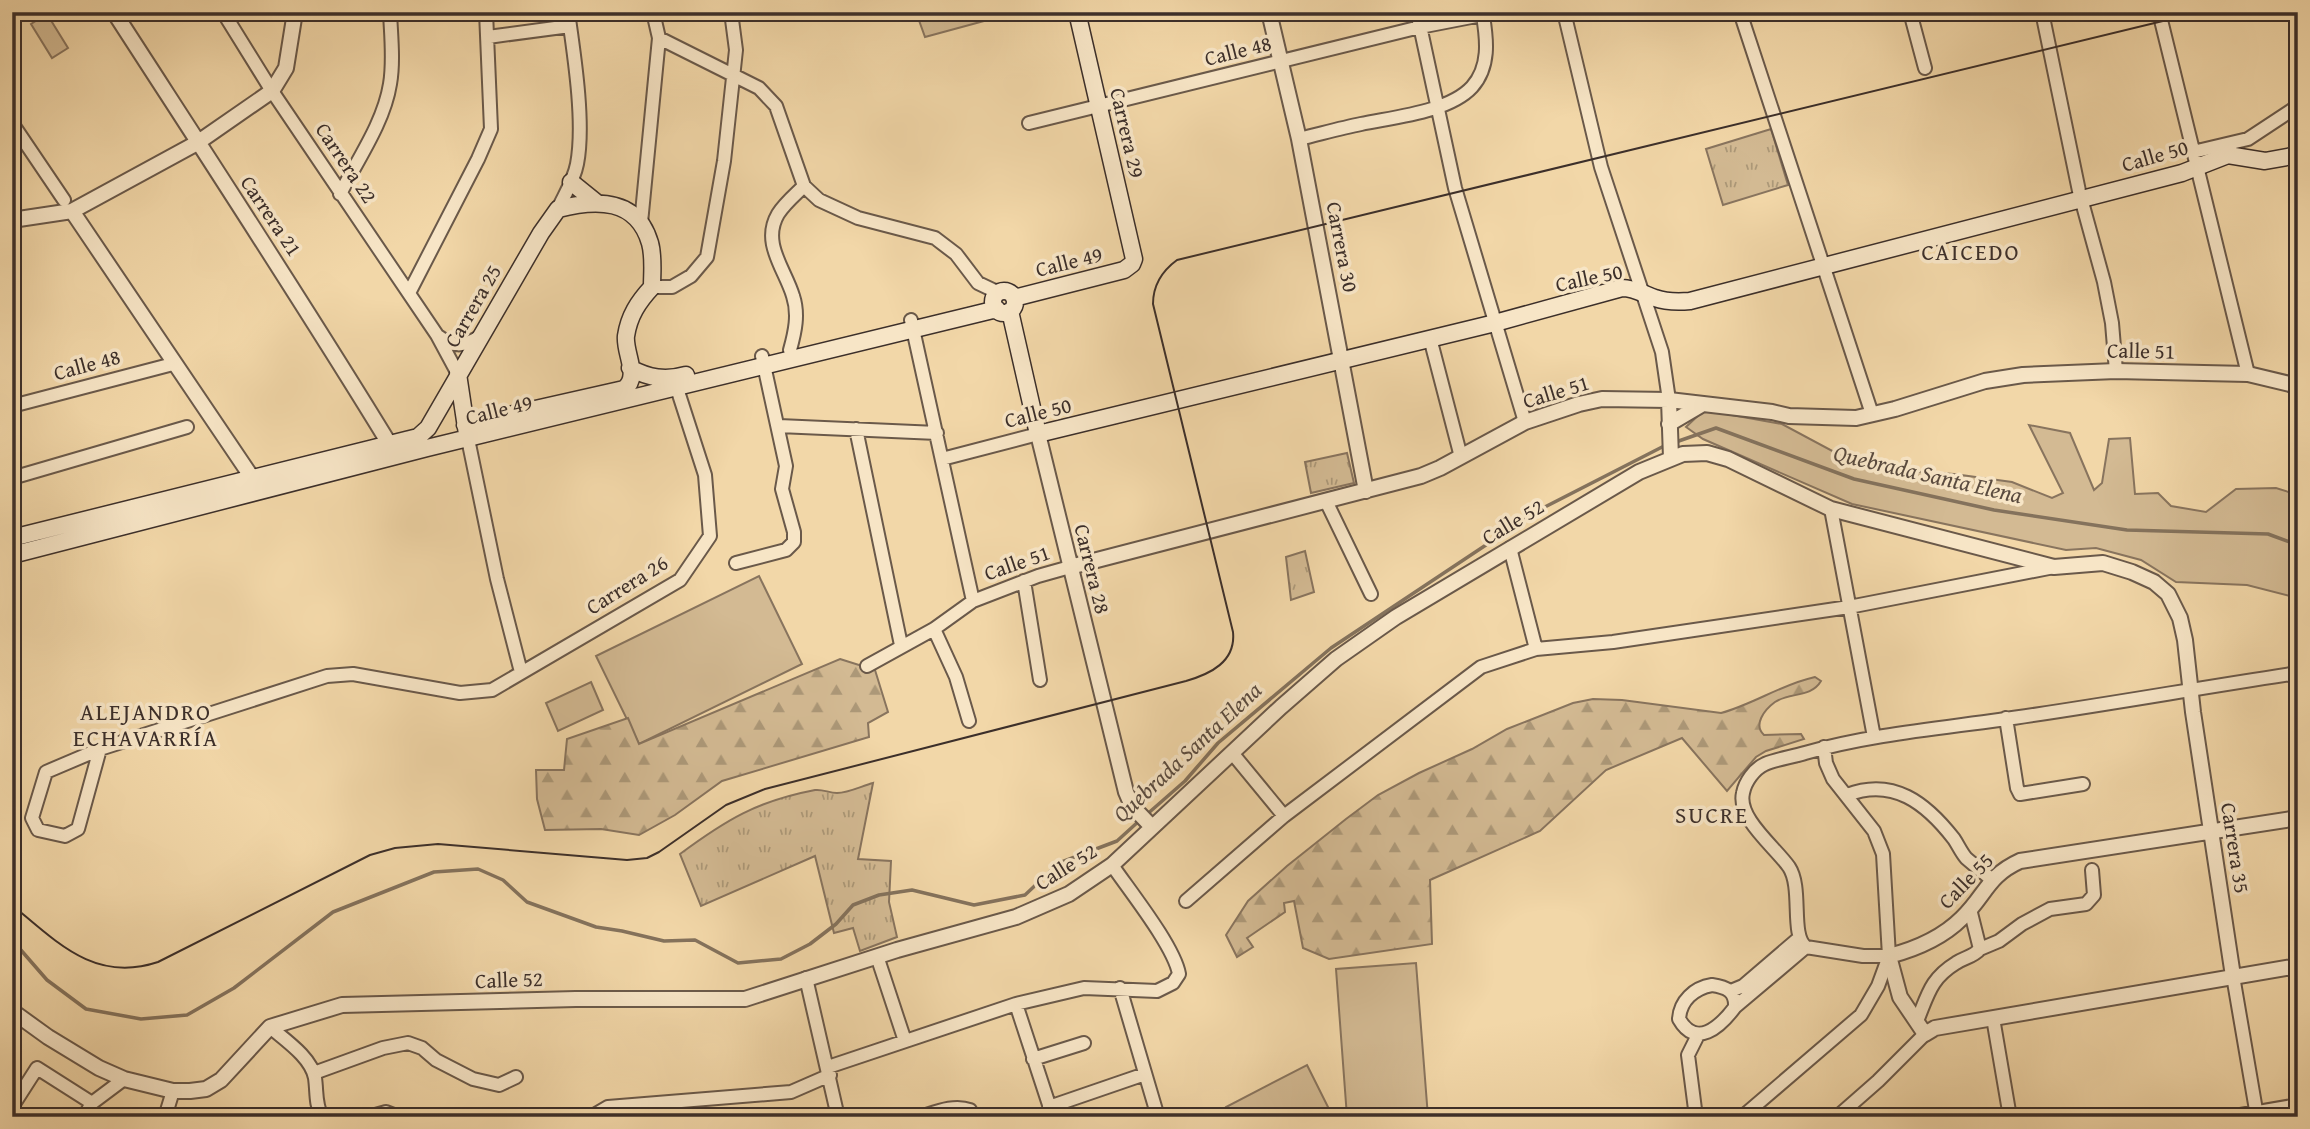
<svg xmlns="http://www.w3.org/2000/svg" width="2310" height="1129" viewBox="0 0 2310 1129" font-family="'Gentium Book Plus',serif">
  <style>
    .grass { fill: #d3ba93; stroke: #88745e; stroke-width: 2 }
    .forest { fill: url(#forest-firs); stroke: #88745e; stroke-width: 2 }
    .park { fill: url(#park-tufts); stroke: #88745e; stroke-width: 2 }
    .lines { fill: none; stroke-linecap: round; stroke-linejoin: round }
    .stream { stroke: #84725c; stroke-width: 3.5 }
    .minor-casing { stroke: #6a594a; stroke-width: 16 }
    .tertiary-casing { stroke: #6a594a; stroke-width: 18 }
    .secondary-casing { stroke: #3c2f2a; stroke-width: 19 }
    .minor { stroke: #f7e5c6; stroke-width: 12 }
    .tertiary { stroke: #f7e5c6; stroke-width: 14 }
    .secondary { stroke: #f7e5c6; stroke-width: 16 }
    .tram { stroke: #3c2f2a; stroke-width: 2 }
    .labels { text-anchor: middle; stroke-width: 7; stroke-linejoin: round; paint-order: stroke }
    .street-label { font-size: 21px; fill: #3c2f2a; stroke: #f7e5c6 }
    .neighbourhood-label { font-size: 23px; letter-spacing: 2px; fill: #3c2f2a; stroke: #f7e5c6 }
    .water-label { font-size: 23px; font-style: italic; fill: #5a4b3f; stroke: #f7e5c6 }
  </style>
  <defs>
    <pattern id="forest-firs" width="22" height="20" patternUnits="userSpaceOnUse" patternTransform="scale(1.75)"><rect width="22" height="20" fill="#d3ba93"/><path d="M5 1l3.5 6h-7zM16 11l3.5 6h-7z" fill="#ac9878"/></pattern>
    <pattern id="park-tufts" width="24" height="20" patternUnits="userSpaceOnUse" patternTransform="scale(1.75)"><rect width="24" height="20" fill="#d3ba93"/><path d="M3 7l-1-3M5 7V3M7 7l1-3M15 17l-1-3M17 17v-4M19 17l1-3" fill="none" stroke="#ac9878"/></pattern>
  </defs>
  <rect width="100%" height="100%" fill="#f2d7a8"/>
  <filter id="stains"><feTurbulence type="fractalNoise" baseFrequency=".00286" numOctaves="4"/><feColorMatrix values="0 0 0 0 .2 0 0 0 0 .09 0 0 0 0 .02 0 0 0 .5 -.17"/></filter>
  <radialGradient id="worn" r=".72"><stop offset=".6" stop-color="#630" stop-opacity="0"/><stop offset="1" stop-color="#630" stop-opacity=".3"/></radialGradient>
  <path class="grass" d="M 916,12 L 982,12 L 984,21 L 925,37 Z
    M 47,14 L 68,48 L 52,58 L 31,24 Z
    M 1704,410 L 1782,424 L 1864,468 L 1954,474 L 2012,482 L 2052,498 L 2063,493 L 2029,425 L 2070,433 L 2094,490 L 2102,483 L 2109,439 L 2130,438 L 2135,494 L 2158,493 L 2171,506 L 2206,512 L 2236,489 L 2276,488 L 2298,495 L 2298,598 L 2247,585 L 2176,582 L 2141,560 L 2096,548 L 2066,550 L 1852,504 L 1703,439 L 1686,427 Z
    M 759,576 L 802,664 L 639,744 L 596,656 Z
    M 591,682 L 603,710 L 558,731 L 546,703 Z
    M 1416,963 L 1428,1117 L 1347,1117 L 1336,969 Z
    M 1307,1065 L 1333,1117 L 1229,1117 L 1226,1107 Z"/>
  <path class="forest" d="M 840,659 L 875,670 L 888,712 L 868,723 L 869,737 L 722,781 L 675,815 L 639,835 L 601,829 L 545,830 L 537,799 L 536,770 L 564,770 L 567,739 L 628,718 L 639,744 Z
    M 1815,677 L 1821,681 C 1811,698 1790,692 1775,702 C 1764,710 1753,725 1764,735 L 1801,734 L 1804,739 L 1766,751 L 1756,757 L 1727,791 L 1682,738 L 1606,770 L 1540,831 L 1430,880 L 1432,944 L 1329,959 L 1303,948 L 1294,901 L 1284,903 L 1285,912 L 1247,938 L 1253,947 L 1237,957 L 1226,935 L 1248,901 L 1287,866 L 1346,819 L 1378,795 L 1419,773 L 1472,749 L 1507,729 L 1573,703 L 1593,699 L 1622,700 L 1721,713 C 1754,704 1782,684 1815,677 Z"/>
  <path class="park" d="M 1771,129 L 1788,185 L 1723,205 L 1706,149 Z
    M 1347,453 L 1354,483 L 1311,493 L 1305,462 Z
    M 1305,551 L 1314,592 L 1291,600 L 1286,557 Z
    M 873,783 L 858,859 L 891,861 L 889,902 L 897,937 L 860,951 L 853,928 L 834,933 L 815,856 L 701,906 L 680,854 C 726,820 757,801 815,790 C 823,789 829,793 837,793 C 848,793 862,786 873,783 Z"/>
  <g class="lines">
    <path class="stream" d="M 1673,443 L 1716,428 L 1854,479 L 1994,510 L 2127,530 L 2268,534 L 2298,545
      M 1145,816 L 1185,781 L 1218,743 L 1331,648 L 1537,511 L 1666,445
      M 12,944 L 20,949 L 47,980 L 86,1009 L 141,1019 L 187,1015 L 234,988 L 333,912 L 434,872 L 478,869 L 503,880 L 527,902 L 596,927 L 622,931 L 664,941 L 695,940 L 738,963 L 781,959 L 810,944 L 836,924 L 853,905 L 879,895 L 912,890 L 974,905 L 1025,895 L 1059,863 L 1117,841 L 1139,821"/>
    <defs>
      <path id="minor" d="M 223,12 L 272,91 L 437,335 L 458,374
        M 1417,12 L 1455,188 L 1525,422
        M 1564,12 L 1601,167 L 1662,352 L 1669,400
        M 1740,12 L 1872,414
        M 1910,12 L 1925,68
        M 2042,12 L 2079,191 L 2104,282 L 2112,323 L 2116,371
        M 2159,12 L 2248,374
        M 488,37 L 570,26
        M 659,38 L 759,88 L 776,106 L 804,186 L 819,200 L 858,218 L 935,238 L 956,254 L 978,283 L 999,293
        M 1029,123 L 1420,27 L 1497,12
        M 14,126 L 64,200
        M 1299,139 C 1320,134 1341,128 1361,124 C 1394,117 1449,112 1472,87 C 1490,67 1487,40 1483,16
        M 2193,152 L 2248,139 L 2298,106
        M 340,194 C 358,159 384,122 390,84 C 394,61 391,36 390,12
        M 558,209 C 565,194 574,180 577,164 C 585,123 574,54 568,12
        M 641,223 L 659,38 L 653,12
        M 652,287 L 672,287 L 691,276 L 707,257 L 724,161 L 736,50 L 731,12
        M 409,293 L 478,159 L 491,129 L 486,12
        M 911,320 L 973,601
        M 438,336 C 453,347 463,347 479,337
        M 1430,338 L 1461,457
        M 790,350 C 795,332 799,314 793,296 C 785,269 761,243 778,214 C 785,203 795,195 804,186
        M 12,406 L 173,364
        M 779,426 L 937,433
        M 856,429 L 901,645
        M 468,439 L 497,579 L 521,672
        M 942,459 L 1038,434
        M 12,478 L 187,427
        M 1326,501 L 1371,594
        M 1831,509 L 1874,737
        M 1510,548 L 1536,649
        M 736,563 L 786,550 L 794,542 L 794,532 L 782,489 L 786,466 L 762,356
        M 1024,581 L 1040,680
        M 934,629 L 956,677 L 969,721
        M 867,666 L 934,629 L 973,601 L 1038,576 L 1070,567
        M 2006,718 L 2017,788 L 2020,794 L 2083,784
        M 100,749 L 78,829 L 65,836 L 38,830 L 32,818 L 46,772 L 100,749 L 327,676 L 353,674 L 460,693 L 492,690 L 680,580 L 710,536 L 705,475 L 674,379
        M 1233,754 L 1284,816
        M 1847,795 C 1893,777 1926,803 1954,839 C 1958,845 1961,852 1966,858 C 1974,865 1983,872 1991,879
        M 1186,901 L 1284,816 L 1481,667 L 1536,649 L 1613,642 L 1849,607 L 2054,567
        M 1806,947 C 1790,935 1803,888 1789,867 C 1775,847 1737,818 1743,793 C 1745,782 1754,769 1765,764 C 1777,759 1792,757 1805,753 C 1869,735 1934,729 1999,720 C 2099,706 2198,688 2298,673
        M 1806,947 L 1863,956 L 1889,956
        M 1980,949 L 1999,941 L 2022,924 L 2050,909 L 2086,904 L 2094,895 L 2092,870
        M 877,956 L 905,1041
        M 2233,976 L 2256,1110
        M 806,978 L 838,1117
        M 1712,985 C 1726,987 1736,991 1735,1007 C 1720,1027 1696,1049 1679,1019 C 1680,1001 1694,988 1712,985 Z
        M 1120,988 L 1158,1117
        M 1731,991 L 1743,986 L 1799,938
        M 1016,1004 L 1053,1117
        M 1735,1007 L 1806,947
        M 1993,1018 L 2010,1117
        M 1917,1021 C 1928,995 1930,979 1956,963 C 1965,957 1973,957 1980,949 L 1970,909
        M 270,1027 C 285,1040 311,1057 315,1078 C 317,1091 315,1104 322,1117
        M 1033,1059 L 1084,1043
        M 828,1067 L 1016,1004 L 1084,988 L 1157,991 L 1173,983 L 1179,974 C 1174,946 1129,890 1112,865
        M 314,1073 L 383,1048 L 408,1043 L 422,1048 L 436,1060 L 473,1079 L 499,1085 L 516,1077
        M 12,1107 L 37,1068 L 92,1103 L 124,1079
        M 1049,1107 L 1145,1074
        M 84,1117 L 92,1103
        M 165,1117 L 173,1091
        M 368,1117 L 386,1112 L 399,1117
        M 591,1117 L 608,1107 L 791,1092 L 830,1075
        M 920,1117 C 936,1112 954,1104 970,1110 L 971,1117
        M 1696,1117 L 1688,1055 L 1698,1035
        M 1742,1117 L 1861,1015 L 1878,986 L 1889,956 L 1883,854 L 1874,831 L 1833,779 L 1826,763 L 1824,747
        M 1837,1117 L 1878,1081 L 1925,1034
        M 2229,1117 L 2298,1105"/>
      <path id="tertiary" d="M 114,12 C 207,156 301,299 390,445
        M 1269,12 L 1299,139 L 1366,491
        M 72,211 L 257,485
        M 12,220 L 72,211 L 197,143 L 272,91 L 286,68 L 295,12
        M 1669,400 L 1671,458
        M 1669,424 L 1703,404
        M 1038,434 L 1126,792 L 1132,806 L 1152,827
        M 1070,567 L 1421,476 L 1440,468 L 1525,422 L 1579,404 L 1602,399 L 1669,400 L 1772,412 L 1789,416 L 1856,418 L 1895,409 L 1985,381 L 2023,375 L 2116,371 L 2248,374 L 2298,386
        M 2298,818 L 2020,861 C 1987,876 1986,895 1962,918 C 1942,938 1916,949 1889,956 L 1900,997 L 1925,1034 L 1935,1028 L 2298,966
        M 12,1011 L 48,1037 L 99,1068 L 124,1079 L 173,1091 L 190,1091 L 206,1089 L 221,1080 L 270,1027 L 342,1005 L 576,999 L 745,999 L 897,950 L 1016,917 L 1069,894 L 1112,865 L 1281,707 L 1336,659 L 1396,617 L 1639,472 L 1683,454 L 1707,453 L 1728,459 L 1831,509 L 2054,567 L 2103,563 L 2132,572 L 2154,582 L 2168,594 L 2180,618 L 2185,640 L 2193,712 L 2233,976"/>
      <path id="secondary" d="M 571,182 L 597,203
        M993 302a11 11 0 1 1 22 0a11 11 0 1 1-22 0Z
        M 1014,298 L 1124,270 L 1132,264 L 1134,259 L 1077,12
        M 1010,311 L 1038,434 L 1495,323 L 1622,288 C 1635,288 1643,294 1655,298 C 1666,302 1678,302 1690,301 L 2182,173 L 2228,155 L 2265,161 L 2298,155
        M 630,368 C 649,378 665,381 686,375
        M 458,374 L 467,434
        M 12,538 L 418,437 L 428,428 L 541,233 L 558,209 C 596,199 637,198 650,243 C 654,257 652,273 652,287 C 638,302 629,316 626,336 C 624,353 641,377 624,389 L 465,425
        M 12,555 L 427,448 L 997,309"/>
    </defs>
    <use href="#minor" class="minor-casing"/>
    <use href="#tertiary" class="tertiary-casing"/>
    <use href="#secondary" class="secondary-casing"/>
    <use href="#minor" class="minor"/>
    <use href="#tertiary" class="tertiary"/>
    <use href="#secondary" class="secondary"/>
    <path class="tram" d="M 12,905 C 58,943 95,983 158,962 L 370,855 L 395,848 L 438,844 L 627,860 L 647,858 L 659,852 L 726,805 L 765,789 L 1186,681 C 1210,674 1236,662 1233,632 L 1153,304 C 1153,285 1162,271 1177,260 L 2200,12"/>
  </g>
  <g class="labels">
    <g class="street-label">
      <text transform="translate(1238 51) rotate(-14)" y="7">Calle 48</text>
      <text transform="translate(1127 133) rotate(77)" y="7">Carrera 29</text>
      <text transform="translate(2155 156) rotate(-16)" y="7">Calle 50</text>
      <text transform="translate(346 163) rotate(56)" y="7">Carrera 22</text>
      <text transform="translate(271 216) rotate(56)" y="7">Carrera 21</text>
      <text transform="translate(1342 247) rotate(79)" y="7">Carrera 30</text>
      <text transform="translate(1069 262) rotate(-14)" y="7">Calle 49</text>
      <text transform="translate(1589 278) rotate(-12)" y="7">Calle 50</text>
      <text transform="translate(473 306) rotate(-60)" y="7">Carrera 25</text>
      <text transform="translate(2141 351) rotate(1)" y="7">Calle 51</text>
      <text transform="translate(87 365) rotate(-15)" y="7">Calle 48</text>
      <text transform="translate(1556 392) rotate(-17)" y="7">Calle 51</text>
      <text transform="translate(499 410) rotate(-14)" y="7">Calle 49</text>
      <text transform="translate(1038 413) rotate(-14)" y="7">Calle 50</text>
      <text transform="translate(1513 522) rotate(-31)" y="7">Calle 52</text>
      <text transform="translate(1017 563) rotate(-19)" y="7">Calle 51</text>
      <text transform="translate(1092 569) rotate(76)" y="7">Carrera 28</text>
      <text transform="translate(627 585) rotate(-32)" y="7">Carrera 26</text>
      <text transform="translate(2235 848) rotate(81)" y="7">Carrera 35</text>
      <text transform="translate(1066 867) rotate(-32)" y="7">Calle 52</text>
      <text transform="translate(1966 881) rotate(-46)" y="7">Calle 55</text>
      <text transform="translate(509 980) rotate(-2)" y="7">Calle 52</text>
    </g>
    <g class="neighbourhood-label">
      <text x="1971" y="260">CAICEDO</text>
      <text x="146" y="720">ALEJANDRO<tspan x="146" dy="26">ECHAVARRÍA</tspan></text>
      <text x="1712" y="823">SUCRE</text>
    </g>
    <g class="water-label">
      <text transform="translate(1928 474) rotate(13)" y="8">Quebrada Santa Elena</text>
      <text transform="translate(1187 752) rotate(-43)" y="8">Quebrada Santa Elena</text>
    </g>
  </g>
  <rect width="2310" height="1129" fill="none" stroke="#f2d7a8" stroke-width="42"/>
  <rect x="14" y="14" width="2282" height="1101" fill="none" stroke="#3c2f2a" stroke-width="3.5"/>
  <rect x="21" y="21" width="2268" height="1087" fill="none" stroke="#3c2f2a" stroke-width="2"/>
  <rect width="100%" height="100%" filter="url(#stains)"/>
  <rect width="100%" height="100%" fill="url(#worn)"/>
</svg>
